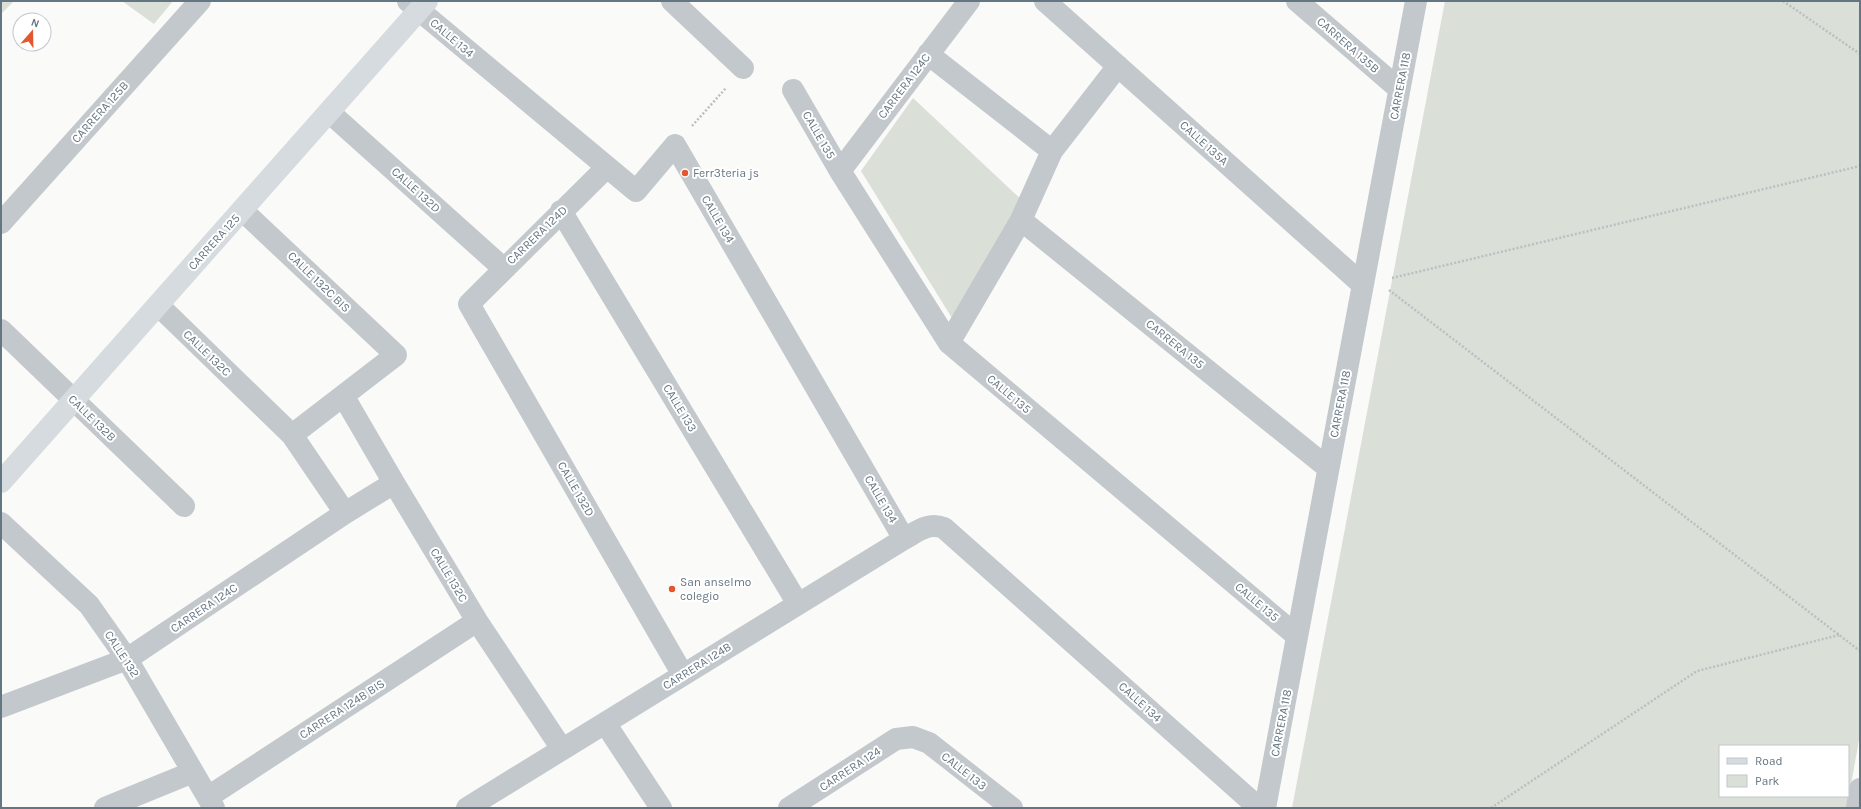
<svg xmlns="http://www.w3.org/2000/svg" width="1861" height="809" viewBox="0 0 1861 809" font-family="Karla,sans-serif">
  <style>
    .green { fill: #dadfd7; fill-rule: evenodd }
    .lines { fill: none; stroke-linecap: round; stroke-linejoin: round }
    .path { stroke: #bbbfc2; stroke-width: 2.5; stroke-dasharray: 2 2; stroke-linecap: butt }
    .minor { stroke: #c3c8cc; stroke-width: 22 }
    .major { stroke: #d6dbdf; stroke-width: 22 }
    .poi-dot { fill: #e4572e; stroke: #fff; stroke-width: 1.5 }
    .labels { text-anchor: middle; stroke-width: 4; stroke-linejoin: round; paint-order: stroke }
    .street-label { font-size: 12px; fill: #657683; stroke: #fff }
    .poi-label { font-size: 12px; fill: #657683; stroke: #fff; text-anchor: start }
  </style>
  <rect width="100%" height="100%" fill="#fafaf8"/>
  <path class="green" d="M 1,1 L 14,1 L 1,14 Z
    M 122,1 L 173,1 L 154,24 Z
    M 1445,1 L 1860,1 L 1860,734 L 1847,808 L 1292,808 ZM 1720,746 L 1848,746 L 1848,796 L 1720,796 Z
    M 913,98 L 1024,202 L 955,323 L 861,171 Z"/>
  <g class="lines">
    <path class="path" d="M 1783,1 L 1860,54
      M 692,126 L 726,88
      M 1392,278 L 1860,166
      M 1389,290 L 1860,651
      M 1491,808 L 1697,671 L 1839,635"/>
    <path class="minor" d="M 408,1 L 636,191 L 675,145 L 904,539
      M 672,1 L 743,68
      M 1045,1 L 1363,285
      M 1297,1 L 1399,89
      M 928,54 L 1052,151
      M 793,90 L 840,171 L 949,343 L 1297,636
      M 329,112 L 503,268
      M 607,167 L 469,304 L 683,675
      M 840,171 L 969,1
      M 242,210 L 396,355 L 292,435
      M 561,211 L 798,604
      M 1021,220 L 1328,468
      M 1,223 L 200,1
      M 158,305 L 292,435 L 345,513
      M 1,330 L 184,506
      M 949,343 L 1021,220 L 1052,151 L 1118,66
      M 344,397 L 394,483 L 477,621 L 562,749
      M 1,523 L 89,605 L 127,659 L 214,808
      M 1,707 L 127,659 L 345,513 L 394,483
      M 605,723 L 661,808
      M 208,797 L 477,621
      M 105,808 L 193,772
      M 467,808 L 904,539 C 918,531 928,522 944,528 L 1259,808
      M 789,808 L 896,739 L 913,737 L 929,743 L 1012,808
      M 1265,808 L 1416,1
      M 1857,808 L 1860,789"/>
    <path class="major" d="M 1,482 L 427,1"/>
  </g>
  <g class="poi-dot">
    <circle cx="685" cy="173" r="4"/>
    <circle cx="672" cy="589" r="4"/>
  </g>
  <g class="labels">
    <g class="street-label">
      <text transform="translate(452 38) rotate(40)" y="4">CALLE 134</text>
      <text transform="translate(1348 45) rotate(41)" y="4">CARRERA 135B</text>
      <text transform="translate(904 86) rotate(-53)" y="4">CARRERA 124C</text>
      <text transform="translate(1400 86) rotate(-79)" y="4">CARRERA 118</text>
      <text transform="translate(100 112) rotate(-48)" y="4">CARRERA 125B</text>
      <text transform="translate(819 135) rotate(60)" y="4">CALLE 135</text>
      <text transform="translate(1204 143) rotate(42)" y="4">CALLE 135A</text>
      <text transform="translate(416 190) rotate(42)" y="4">CALLE 132D</text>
      <text transform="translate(718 219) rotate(60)" y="4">CALLE 134</text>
      <text transform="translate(537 235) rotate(-44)" y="4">CARRERA 124D</text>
      <text transform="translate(214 242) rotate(-48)" y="4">CARRERA 125</text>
      <text transform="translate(319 282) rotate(44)" y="4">CALLE 132C BIS</text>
      <text transform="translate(1175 344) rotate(39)" y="4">CARRERA 135</text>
      <text transform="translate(207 353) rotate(44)" y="4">CALLE 132C</text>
      <text transform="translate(1009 394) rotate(40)" y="4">CALLE 135</text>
      <text transform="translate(1340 404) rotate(-79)" y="4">CARRERA 118</text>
      <text transform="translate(680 408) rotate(59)" y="4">CALLE 133</text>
      <text transform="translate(92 418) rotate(44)" y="4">CALLE 132B</text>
      <text transform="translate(576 489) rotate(60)" y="4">CALLE 132D</text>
      <text transform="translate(881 499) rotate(60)" y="4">CALLE 134</text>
      <text transform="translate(449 575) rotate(59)" y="4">CALLE 132C</text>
      <text transform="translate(1257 602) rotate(40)" y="4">CALLE 135</text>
      <text transform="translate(204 608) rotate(-34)" y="4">CARRERA 124C</text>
      <text transform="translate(122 654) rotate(57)" y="4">CALLE 132</text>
      <text transform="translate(697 666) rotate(-32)" y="4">CARRERA 124B</text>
      <text transform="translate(1140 702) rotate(42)" y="4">CALLE 134</text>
      <text transform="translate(342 709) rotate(-33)" y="4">CARRERA 124B BIS</text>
      <text transform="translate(1281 723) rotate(-79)" y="4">CARRERA 118</text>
      <text transform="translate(850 769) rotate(-33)" y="4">CARRERA 124</text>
      <text transform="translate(964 771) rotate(38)" y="4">CALLE 133</text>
    </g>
    <g class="poi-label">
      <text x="693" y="177">Ferr3teria js</text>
      <text x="680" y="586">San anselmo<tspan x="680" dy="14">colegio</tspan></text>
    </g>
  </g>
  <rect width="1861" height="809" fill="none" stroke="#657683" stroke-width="4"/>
  <rect x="1719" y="745" width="130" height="52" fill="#ffffff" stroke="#c1c8cd"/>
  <rect x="1727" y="758" width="20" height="6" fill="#d6dbdf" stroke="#c1c8cd"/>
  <text x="1755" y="765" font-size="12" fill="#657683">Road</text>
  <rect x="1727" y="775" width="20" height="12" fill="#dadfd7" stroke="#c1c8cd"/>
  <text x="1755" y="785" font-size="12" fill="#657683">Park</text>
  <g transform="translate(32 32) rotate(20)"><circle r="19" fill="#ffffff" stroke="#c1c8cd"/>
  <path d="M0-3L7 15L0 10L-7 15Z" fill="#e4572e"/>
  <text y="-6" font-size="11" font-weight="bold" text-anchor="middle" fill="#657683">N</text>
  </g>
</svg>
